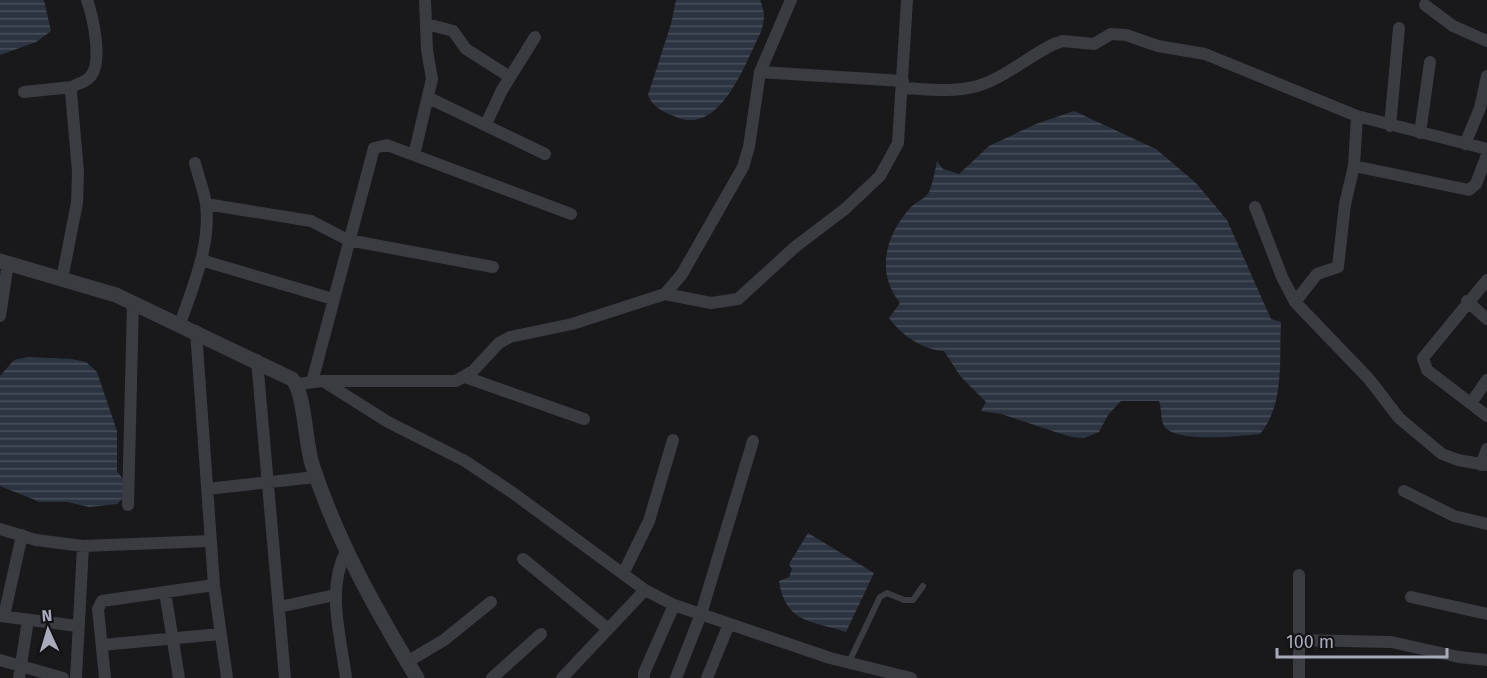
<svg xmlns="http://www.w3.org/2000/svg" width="1487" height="678" viewBox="0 0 1487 678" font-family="'Fira Sans',sans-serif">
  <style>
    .water { fill: url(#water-rules) }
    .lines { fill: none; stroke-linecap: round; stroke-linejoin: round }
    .service { stroke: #3b3b42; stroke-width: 6 }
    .minor { stroke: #3b3b42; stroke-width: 12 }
    .tertiary { stroke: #3b3b42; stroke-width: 15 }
  </style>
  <defs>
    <pattern id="water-rules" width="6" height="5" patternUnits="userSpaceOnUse" patternTransform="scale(1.5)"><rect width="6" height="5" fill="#2d3441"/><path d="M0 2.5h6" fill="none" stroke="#494f5a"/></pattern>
  </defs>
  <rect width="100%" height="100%" fill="#19181b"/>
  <path class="water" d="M 0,0 L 44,0 L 51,31 L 36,42 L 0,55 Z
    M 676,0 L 760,0 C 765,12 765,20 761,32 C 745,63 721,136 676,117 C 664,112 653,108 648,95 L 671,24 Z
    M 1074,111 L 1156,149 L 1196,183 L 1227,220 L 1271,319 L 1281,322 C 1279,360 1285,404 1260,434 C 1240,436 1177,443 1165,427 C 1160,421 1162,409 1159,401 L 1121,401 L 1108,415 L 1099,432 L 1084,438 L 1071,437 L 1001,414 L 981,411 L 986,402 L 961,377 L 944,351 C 923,350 901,335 889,318 L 900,303 C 875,272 886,234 911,207 C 916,202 925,199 929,192 C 933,183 935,171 937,161 L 943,169 L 959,174 L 989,146 L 1036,124 Z
    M 28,357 L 71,359 L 86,362 L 97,372 L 117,431 L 117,471 L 123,479 L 125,496 L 117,504 L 89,507 L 67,502 L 40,502 L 0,486 L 0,376 L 14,360 Z
    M 808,533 L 874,573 L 846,632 C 812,621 785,623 779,581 L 789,577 L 792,569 L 789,564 Z"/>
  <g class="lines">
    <path class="service" d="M 849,662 L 880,597 L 887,593 L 904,600 L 913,600 L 923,586"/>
    <path class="minor" d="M 1425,5 L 1453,26 L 1487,41
      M 427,24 L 453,31 L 466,49 L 510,77
      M 760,72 L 903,81
      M 903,88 C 930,89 960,94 986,83 C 1009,74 1031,55 1054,44 L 1063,41 L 1094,44 L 1111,34 L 1126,35 L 1158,46 L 1205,54 L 1357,116 L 1487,149
      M 24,92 L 72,87
      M 429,98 L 545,154
      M 486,124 L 502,90 L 535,37
      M 1390,126 L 1399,28
      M 1420,133 L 1430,62
      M 1465,144 L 1480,108 L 1487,76
      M 414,155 L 432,79 L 427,50 L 425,0
      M 1354,166 L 1469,190 L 1476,184 L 1487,155
      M 206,204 L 311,221 L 348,240 L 493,267
      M 1255,207 L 1282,277 L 1295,302 L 1369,379 L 1399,418 L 1442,454 L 1458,460 L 1487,465
      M 201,260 L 333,299
      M 62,279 L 77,203 L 78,172 L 71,92 L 72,87 C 77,84 85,82 89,78 C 104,65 93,17 87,0
      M 1487,280 L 1423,358 L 1427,370 L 1487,416
      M 665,294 L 711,303 L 738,299 L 795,247 L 845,209 L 880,176 L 898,143 L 907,0
      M 1467,301 L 1487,319
      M 1295,302 L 1317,274 L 1338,267 L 1345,204 L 1354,166 L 1357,116
      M 0,316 L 8,263
      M 180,324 C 193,286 211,245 206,204 C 204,190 198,176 195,163
      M 196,331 L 214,585 L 227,678
      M 257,360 L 285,678
      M 465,377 L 584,419
      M 323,381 L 456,381 L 473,371 L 499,343 L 510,337 L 572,324 L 665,294 L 682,274 L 743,167 L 749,147 L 760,72 L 791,0
      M 312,382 L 374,148 L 387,145 L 571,214
      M 297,384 L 323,381 L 388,422 L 465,461 L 513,493 L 645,590 L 674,605 L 830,658 L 911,678
      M 1471,403 L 1487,380
      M 1481,465 L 1487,449
      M 207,489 L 316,477
      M 1404,491 L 1454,516 L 1487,524
      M 128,505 L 133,302
      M 0,529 L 36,540 L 83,546 L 210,541
      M 346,551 C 326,590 341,637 346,678
      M 523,559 L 608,629
      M 623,574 L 649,521 L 673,440
      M 165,592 L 179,678
      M 1411,597 L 1487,614
      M 279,607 L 335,595
      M 0,616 L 77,626
      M 4,616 L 22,535
      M 1298,640 L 1391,642 L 1459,657 L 1487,660
      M 102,645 L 220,634
      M 0,660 L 63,678
      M 407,662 L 444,640 L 491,602
      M 19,678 L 28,620
      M 76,678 L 83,546
      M 105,678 L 98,609 L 102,601 L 214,585
      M 492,678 L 541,634
      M 562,678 L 645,590
      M 644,678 L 644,673 L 674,605
      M 676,678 L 701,614 L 753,441
      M 707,678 L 729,624
      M 1299,678 L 1299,575"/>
    <path class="tertiary" d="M 0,261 L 116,295 L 292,379 C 305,391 305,446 313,467 C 338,543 376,610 417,678"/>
  </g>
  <g transform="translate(48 630) rotate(356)" stroke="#141316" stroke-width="4.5" paint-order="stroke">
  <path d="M0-4.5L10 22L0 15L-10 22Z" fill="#a9abbc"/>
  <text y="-9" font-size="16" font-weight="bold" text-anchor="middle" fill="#a9abbc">N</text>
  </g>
  <path d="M1277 648v9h170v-9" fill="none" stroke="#a9abbc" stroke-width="3"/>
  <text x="1286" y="648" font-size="18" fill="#a9abbc" stroke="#141316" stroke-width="4.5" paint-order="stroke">100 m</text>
</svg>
